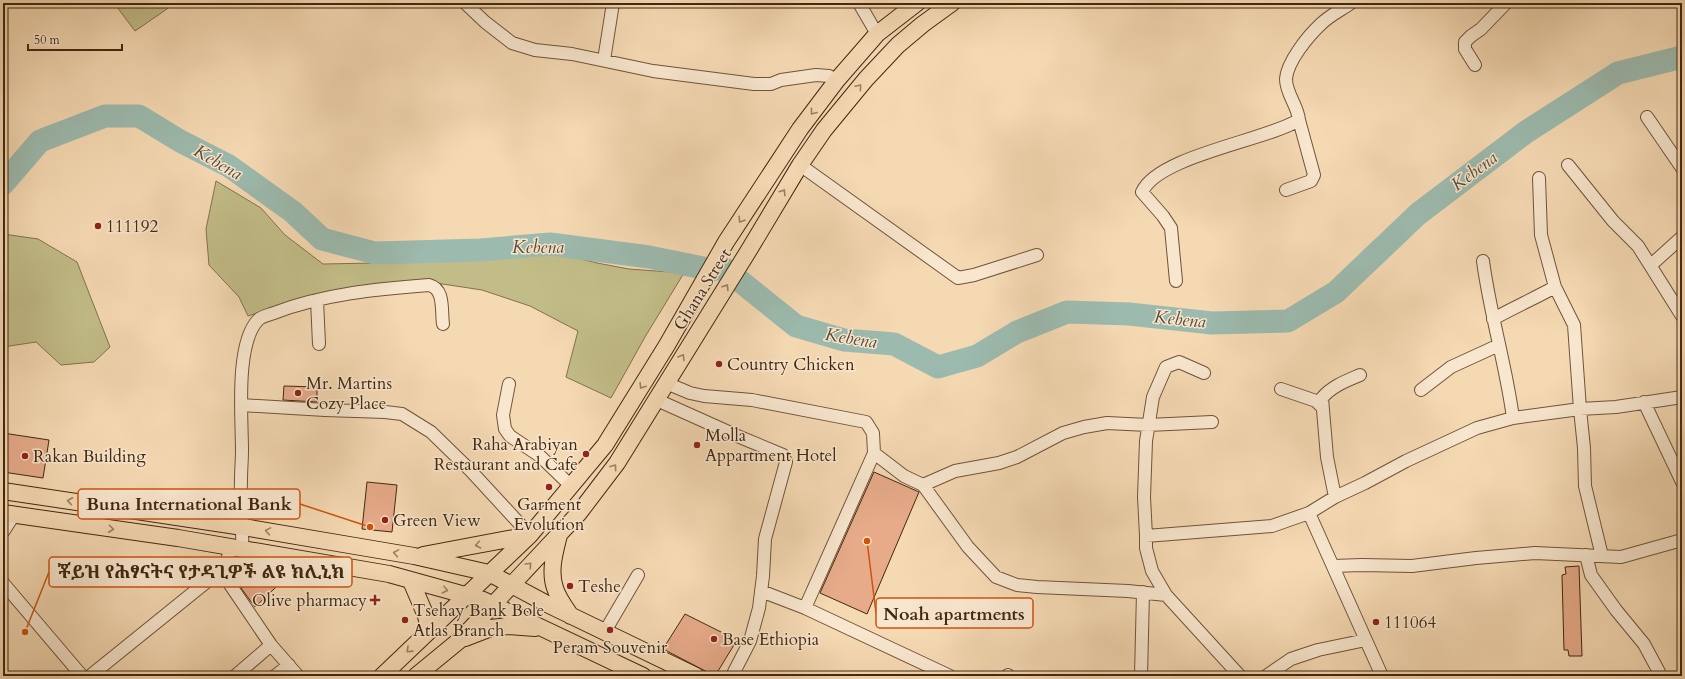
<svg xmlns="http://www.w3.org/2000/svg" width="1685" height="679" viewBox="0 0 1685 679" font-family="Cardo,'Noto Serif Ethiopic',serif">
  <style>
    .green { fill: #c2bd88; stroke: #82724c }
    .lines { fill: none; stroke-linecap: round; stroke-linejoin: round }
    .river { stroke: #9cbaae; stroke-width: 23 }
    .building { fill: #e7ab8a; stroke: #412810 }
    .minor-casing { stroke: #6e5439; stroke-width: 14 }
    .major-casing { stroke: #412810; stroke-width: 18 }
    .minor { stroke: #f8e6ce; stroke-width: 12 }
    .major { stroke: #f5d9b3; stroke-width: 16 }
    .oneway { stroke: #9b8062 }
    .poi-dot { fill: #8f2418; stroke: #f8e6ce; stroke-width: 1.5 }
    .labels { text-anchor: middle; stroke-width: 3; stroke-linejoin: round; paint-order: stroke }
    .poi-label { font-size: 17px; fill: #412810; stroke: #f8e6ce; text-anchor: start }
    .street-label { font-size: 17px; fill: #412810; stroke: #f8e6ce }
    .water-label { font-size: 18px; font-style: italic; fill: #584c38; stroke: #f8e6ce }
    .leader { fill: none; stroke: #cf520d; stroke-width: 1.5 }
    .callout-dot { fill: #cf520d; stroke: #f8e6ce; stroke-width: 1.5 }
    .callout { fill: #f8e6ce; stroke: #cf520d; stroke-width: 1.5 }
    .callout-label { font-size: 18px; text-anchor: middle; font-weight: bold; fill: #412810 }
  </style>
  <rect width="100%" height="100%" fill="#f5d9b3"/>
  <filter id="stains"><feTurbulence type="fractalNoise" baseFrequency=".005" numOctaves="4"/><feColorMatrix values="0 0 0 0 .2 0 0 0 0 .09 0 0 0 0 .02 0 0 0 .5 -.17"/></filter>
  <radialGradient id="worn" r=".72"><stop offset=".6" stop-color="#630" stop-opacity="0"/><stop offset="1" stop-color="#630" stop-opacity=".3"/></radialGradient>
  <path class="green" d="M 114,3 L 173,3 L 167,9 L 135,31 Z
    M 216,181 L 261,208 L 285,235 L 323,264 L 374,263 L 550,251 L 597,263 L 629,269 L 684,273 L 645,337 L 611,398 L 566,377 L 578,331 L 530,306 L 482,290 L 436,283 L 312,296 L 248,316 L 239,297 L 209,265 L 206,229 Z
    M 3,234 L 38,239 L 77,262 L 110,347 L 94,362 L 61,365 L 36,342 L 3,347 Z"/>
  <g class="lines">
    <path class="river" d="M 3,184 L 40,141 L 105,116 L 139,116 L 180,141 L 229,166 L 293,212 L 322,239 L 375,253 L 481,250 L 550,244 L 649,257 L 708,269 L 725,269 L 796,326 L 844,340 L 894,344 L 938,367 L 977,356 L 1017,332 L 1067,312 L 1129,314 L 1212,323 L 1288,321 L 1336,292 L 1418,214 L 1526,132 L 1618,73 L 1682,57"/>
  </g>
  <path class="building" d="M 284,386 L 317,387 L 317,402 L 283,400 Z
    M 3,433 L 49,440 L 43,478 L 3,472 Z
    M 874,472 L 919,492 L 867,614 L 820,593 Z
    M 367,482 L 397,485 L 392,532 L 362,529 Z
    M 1579,566 L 1582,656 L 1569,656 L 1568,650 L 1564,650 L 1562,575 L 1566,574 L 1565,567 Z
    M 266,568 L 292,572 L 255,607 L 241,588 Z
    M 685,614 L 737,640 L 715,676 L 663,649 Z"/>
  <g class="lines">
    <defs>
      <path id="minor" d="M 465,3 L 485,22 L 512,43 L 535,50 L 572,54 L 653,71 L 754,84 L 771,84 L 781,80 L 816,75 L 829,76 L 837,80
        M 859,3 L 877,34
        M 604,60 L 613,3
        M 1475,65 L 1465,49 L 1465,42 L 1471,36 L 1481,29 L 1506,3
        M 1647,117 L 1682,168
        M 800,165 L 958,278 L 974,275 L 1037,255
        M 1568,165 L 1613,221 L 1638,246 L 1682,316
        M 1539,178 L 1541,235 L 1555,287 L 1574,325 L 1580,409 L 1584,448 L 1585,486 L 1602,556
        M 1286,190 L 1311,181 L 1314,175 L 1299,120
        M 1483,261 C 1490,314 1506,365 1513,418
        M 1651,265 L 1682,237
        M 1176,281 L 1171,228 L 1163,216 L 1142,192 C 1158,156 1264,141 1299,120 C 1298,106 1286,94 1286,79 C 1287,62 1308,36 1321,24 C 1329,16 1341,10 1351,3
        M 317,300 L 319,344
        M 1493,319 C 1513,308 1535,298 1555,287
        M 1204,373 L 1179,362 L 1166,367 L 1153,397 L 1146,441 L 1144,497 L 1146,536 L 1146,548 L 1152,571 L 1166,595 L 1240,676
        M 666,383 L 690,393 L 704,396 L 752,400 L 866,422 L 873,433 L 874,453 L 904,476 L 923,485 L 968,547 L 996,577 L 1017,585 L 1037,587 L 1128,591 L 1166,595
        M 509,384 L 503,415 L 505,429 L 510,436 L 540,456 L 571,486
        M 1281,389 L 1316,401 L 1321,406
        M 1421,390 L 1451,367 L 1499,345
        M 657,400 L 735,435 L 783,455 L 786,462 L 765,539 L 763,576 L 759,608 L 750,641 L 732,676
        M 1644,402 L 1682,482
        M 241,405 L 325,410 L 385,412 L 402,414 L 431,432 L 470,470 L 530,535
        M 923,485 L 955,471 L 999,463 L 1017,457 L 1063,433 L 1084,427 L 1107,423 L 1148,425 L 1212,422
        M 1335,497 L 1327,457 L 1322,398 C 1332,386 1346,381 1360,375
        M 1309,513 L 1382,676
        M 3,532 L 14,515
        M 1146,536 L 1272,526 L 1309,513 L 1335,497 L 1365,483 L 1406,461 L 1477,428 L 1513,418 L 1580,409 L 1616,407 L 1682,397
        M 231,547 L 225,567 L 229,583 L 271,645 L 298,676
        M 242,549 C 243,526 240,503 241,480 C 241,470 242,460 242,450 C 242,418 235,344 258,320 C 262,316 269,315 274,313 C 323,294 377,289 429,285 C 445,289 441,310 443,324
        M 1586,555 L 1591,575 L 1616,610 L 1644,644 L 1659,672 L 1658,676
        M 1333,566 L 1362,565 L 1412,566 L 1476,558 L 1535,553 L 1621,557 L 1682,540
        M 3,583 L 82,676
        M 761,591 L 805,608 L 950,676
        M 805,608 L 874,453
        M 604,633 L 638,575
        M 90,676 L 225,567
        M 235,676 L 271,645
        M 275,676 L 289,665
        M 1007,676 L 1008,675
        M 1141,676 L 1143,592
        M 1266,676 L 1291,659 L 1318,650 L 1366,640"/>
      <path id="major" d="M 3,491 L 243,527 L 355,546 L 414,556 L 489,573 L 549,605 L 696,676
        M 3,513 L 178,538 L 389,574 L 483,600 L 643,676
        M 559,535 C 555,551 549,571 555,588 C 558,598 565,607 571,616
        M 423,555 L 530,535
        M 411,581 L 426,616 L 429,631
        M 465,638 L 491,628 L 509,626 L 535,628
        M 382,676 L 530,535 L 605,445 L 667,345 L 726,242 L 800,129 L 837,80 L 877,34 L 917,3
        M 416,676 L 461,639 L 579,513 L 617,463 L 749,250 L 800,165 L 824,130 L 866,79 L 898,45 L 923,24 L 952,3"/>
    </defs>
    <use href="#minor" class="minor-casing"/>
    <use href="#major" class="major-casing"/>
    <use href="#minor" class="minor"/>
    <use href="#major" class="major"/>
  </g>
  <defs><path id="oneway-chevron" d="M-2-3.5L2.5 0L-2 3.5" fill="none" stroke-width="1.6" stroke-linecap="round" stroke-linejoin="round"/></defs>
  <g class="oneway">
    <use href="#oneway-chevron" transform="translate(859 87) rotate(-50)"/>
    <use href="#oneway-chevron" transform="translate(813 112) rotate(128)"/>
    <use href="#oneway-chevron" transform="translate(783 192) rotate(-57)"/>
    <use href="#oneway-chevron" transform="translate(741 220) rotate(124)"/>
    <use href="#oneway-chevron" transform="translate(726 287) rotate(-58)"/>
    <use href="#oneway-chevron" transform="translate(682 357) rotate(-59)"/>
    <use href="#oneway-chevron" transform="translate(642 386) rotate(122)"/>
    <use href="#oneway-chevron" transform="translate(614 467) rotate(-54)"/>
    <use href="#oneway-chevron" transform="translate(70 501) rotate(-172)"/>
    <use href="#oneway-chevron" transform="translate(111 529) rotate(7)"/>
    <use href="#oneway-chevron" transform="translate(268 531) rotate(-170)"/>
    <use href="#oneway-chevron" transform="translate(478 545) rotate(168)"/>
    <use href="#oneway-chevron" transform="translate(396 553) rotate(-170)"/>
    <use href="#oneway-chevron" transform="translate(529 565) rotate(-46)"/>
    <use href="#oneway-chevron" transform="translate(445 590) rotate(14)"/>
    <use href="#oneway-chevron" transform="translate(409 650) rotate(136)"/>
  </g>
  <g class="poi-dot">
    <circle cx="98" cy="226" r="4"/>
    <circle cx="719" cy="364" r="4"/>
    <circle cx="298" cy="393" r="4"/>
    <circle cx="697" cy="445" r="4"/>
    <circle cx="586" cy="454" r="4"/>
    <circle cx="25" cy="456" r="4"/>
    <circle cx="549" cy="487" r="4"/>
    <circle cx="385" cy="520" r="4"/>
    <circle cx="570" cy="586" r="4"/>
    <path d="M373 594h4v4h4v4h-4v4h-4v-4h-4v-4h4z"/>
    <circle cx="405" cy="620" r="4"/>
    <circle cx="1376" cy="622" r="4"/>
    <circle cx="610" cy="630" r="4"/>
    <circle cx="714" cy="639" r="4"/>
  </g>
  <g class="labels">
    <g class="poi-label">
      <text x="106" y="232">111192</text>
      <text x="727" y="370">Country Chicken</text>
      <text x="306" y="389">Mr. Martins<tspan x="306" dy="20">Cozy Place</tspan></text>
      <text x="705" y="441">Molla<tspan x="705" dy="20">Appartment Hotel</tspan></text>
      <text x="578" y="450" text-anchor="end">Raha Arabiyan<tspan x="578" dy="20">Restaurant and Cafe</tspan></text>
      <text x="33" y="462">Rakan Building</text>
      <text x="549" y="510" text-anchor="middle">Garment<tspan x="549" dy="20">Evolution</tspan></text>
      <text x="393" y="526">Green View</text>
      <text x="578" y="592">Teshe</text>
      <text x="367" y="606" text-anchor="end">Olive pharmacy</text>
      <text x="413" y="616">Tsehay Bank Bole<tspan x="413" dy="20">Atlas Branch</tspan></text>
      <text x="1384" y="628">111064</text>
      <text x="722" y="645">Base Ethiopia</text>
      <text x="610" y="653" text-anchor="middle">Peram Souvenir</text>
    </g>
    <g class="street-label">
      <text transform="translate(702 289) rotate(-58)" y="6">Ghana Street</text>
    </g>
    <g class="water-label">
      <text transform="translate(218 162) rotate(30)" y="6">Kebena</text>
      <text transform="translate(1474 171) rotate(-37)" y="6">Kebena</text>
      <text x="538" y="253">Kebena</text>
      <text transform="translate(1180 319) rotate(6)" y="6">Kebena</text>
      <text transform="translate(851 338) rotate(9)" y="6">Kebena</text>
    </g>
  </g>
  <path class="leader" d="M370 527L300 504M25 632L49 572M867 541L876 613"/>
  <g class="callout-dot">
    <circle cx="370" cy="527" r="4"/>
    <circle cx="25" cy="632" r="4"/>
    <circle cx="867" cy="541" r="4"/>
  </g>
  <g class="callout">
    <rect x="78" y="489" width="222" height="30" rx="4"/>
    <rect x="49" y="557" width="303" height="30" rx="4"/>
    <rect x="876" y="598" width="157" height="30" rx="4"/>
  </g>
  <g class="callout-label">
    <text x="189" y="510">Buna International Bank</text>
    <text x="201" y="578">ቾይዝ የሕፃናትና የታዳጊዎች ልዩ ክሊኒክ</text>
    <text x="954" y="620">Noah apartments</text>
  </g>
  <rect width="1685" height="679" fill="none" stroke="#f5d9b3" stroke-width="16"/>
  <rect x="4" y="4" width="1677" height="671" fill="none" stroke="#412810" stroke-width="2"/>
  <rect x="8" y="8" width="1669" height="663" fill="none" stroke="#412810"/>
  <path d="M28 44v6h94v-6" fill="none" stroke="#412810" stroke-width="2"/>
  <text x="34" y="44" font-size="12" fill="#412810" stroke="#f8e6ce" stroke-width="3" paint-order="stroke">50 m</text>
  <rect width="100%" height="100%" filter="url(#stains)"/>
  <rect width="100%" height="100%" fill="url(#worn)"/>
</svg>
